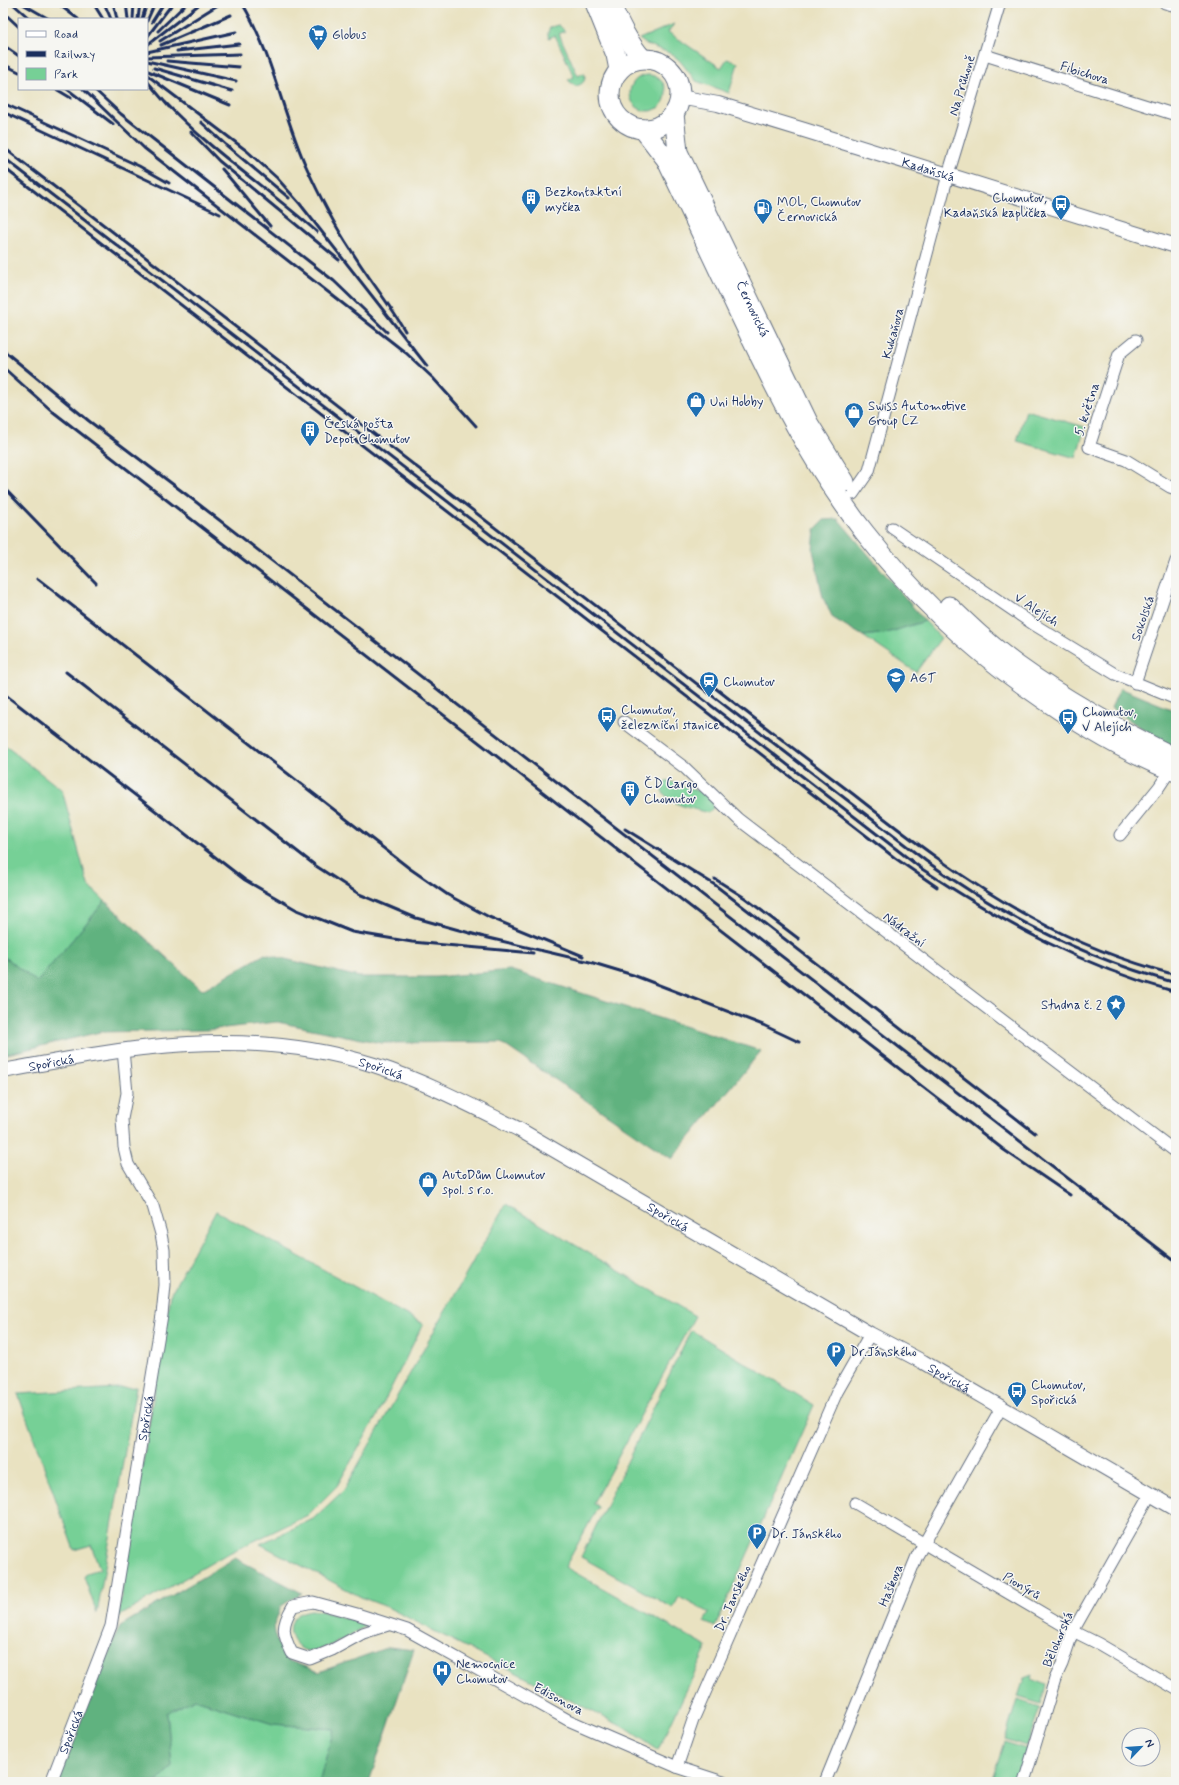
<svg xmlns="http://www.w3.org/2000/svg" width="1179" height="1785" viewBox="0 0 1179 1785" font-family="Mynerve,sans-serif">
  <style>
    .green { fill: #76d096; stroke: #48807a }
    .forest { fill: #60b27f; stroke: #3e706e }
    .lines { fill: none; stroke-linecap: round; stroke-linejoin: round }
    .minor-casing { stroke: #636e81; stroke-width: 13 }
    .tertiary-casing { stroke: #636e81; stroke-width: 16 }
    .trunk-casing { stroke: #636e81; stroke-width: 21 }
    .minor { stroke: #fff; stroke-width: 11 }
    .tertiary { stroke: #fff; stroke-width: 14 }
    .trunk { stroke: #fff; stroke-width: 19 }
    .rail { stroke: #1b2f5e; stroke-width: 3 }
    .labels { text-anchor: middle; stroke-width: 3; stroke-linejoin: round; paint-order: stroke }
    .poi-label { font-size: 13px; fill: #1b2f5e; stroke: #f6f6f2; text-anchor: start }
    .street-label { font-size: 13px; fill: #1b2f5e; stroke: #f6f6f2 }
  </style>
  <rect width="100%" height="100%" fill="#f6f6f2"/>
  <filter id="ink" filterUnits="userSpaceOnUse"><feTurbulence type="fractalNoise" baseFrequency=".025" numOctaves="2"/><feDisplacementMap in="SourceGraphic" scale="8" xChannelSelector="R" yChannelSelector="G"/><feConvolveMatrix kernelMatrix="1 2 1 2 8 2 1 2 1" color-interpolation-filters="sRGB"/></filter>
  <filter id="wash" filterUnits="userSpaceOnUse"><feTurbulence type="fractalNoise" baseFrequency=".012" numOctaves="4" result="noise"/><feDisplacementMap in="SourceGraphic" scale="16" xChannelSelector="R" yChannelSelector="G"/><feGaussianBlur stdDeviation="0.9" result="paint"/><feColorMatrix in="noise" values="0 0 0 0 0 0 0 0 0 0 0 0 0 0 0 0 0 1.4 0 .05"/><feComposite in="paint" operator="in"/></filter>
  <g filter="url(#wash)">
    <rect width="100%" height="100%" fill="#e9e2c1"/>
    <path class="green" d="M 674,24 L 668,32 L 721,68 L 727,59 L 738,63 L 729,93 L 696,81 L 680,61 L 672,54 L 646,44 L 639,39 Z
      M 559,25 L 565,31 L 559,34 L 578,76 L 584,73 C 587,81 582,85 575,86 L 568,80 L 574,77 L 555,35 L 549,38 C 547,34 548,30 551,27 Z
      M630 93a18 18 0 1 1 36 0a18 18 0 1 1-36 0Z
      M 1026,410 L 1085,427 L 1076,458 L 1017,441 Z
      M 925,621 L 941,638 L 916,672 L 863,636 L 887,633 Z
      M 3,744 L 62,790 L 88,885 L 105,901 L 37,982 L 3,956 Z
      M 669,781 L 704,793 L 713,800 L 713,808 L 708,813 C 692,808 671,806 662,791 L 664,782 Z
      M 506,1204 L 695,1316 L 593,1503 L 598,1507 L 565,1567 L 707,1647 L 658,1750 L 627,1729 L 387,1607 L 363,1598 L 260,1544 L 313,1519 L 344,1490 Z
      M 216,1211 L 423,1324 L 377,1416 L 337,1486 L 308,1515 L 225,1555 L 118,1617 L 170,1295 Z
      M 691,1330 L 814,1405 L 715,1627 L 704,1622 L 709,1613 L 679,1597 L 673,1608 L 581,1557 Z
      M 136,1387 L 97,1613 L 84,1577 L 87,1573 L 100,1569 L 91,1545 L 74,1550 L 18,1394 Z
      M 311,1610 L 321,1611 L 366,1624 C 357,1633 319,1654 307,1651 C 293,1647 286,1630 294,1618 C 298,1613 305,1611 311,1610 Z
      M 1032,1675 L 1031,1679 L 1046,1685 L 1041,1704 L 1018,1697 L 1024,1678 Z
      M 195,1699 L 273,1724 L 334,1729 L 319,1782 L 157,1782 L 172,1766 L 167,1713 Z
      M 1017,1700 L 1040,1707 L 1027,1746 L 1005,1739 Z
      M 1004,1742 L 1027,1749 L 1016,1782 L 992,1780 Z"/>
    <path class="forest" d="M 838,519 L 925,621 L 887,633 L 863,636 L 833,618 L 823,598 L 813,550 L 815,529 L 824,520 Z
      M 1120,688 L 1176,711 L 1176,748 L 1163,742 L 1111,708 Z
      M 105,901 L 202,990 L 265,954 L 359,977 L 436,977 L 510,970 L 761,1051 L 672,1159 L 500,1042 L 381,1043 L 277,1022 L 207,1030 L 100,1032 L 3,1055 L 3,956 L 37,982 Z
      M 235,1558 L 302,1593 L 281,1606 L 274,1625 L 276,1640 L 287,1660 L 319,1672 L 389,1647 L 414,1650 L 369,1782 L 319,1782 L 334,1729 L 273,1724 L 195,1699 L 167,1713 L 172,1766 L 157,1782 L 54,1782 L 120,1626 Z"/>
  </g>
  <g filter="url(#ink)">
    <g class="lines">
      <defs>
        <g id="minor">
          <path d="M 1165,3 L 1176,6"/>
          <path d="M 985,55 L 1176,115"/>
          <path d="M 1136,340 L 1119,354 L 1089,447 L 1126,460 L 1170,487 L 1176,489"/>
          <path d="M 853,494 L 869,471 L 948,175 L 1000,3"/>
          <path d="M 892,528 L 1033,624 L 1115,674 L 1176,699"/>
          <path d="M 1135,683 L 1176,561"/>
          <path d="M 624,722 L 685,768 L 738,819 L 1176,1152"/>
          <path d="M 1120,835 L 1159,787 L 1173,766"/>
          <path d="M 855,1503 L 1073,1631 L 1099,1644 L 1176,1689"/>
          <path d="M 388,1625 L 363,1633 L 332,1650 L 310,1659 L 292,1653 C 282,1633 281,1626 293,1606 L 313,1602 L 357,1614 L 407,1630 L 568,1720 L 677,1767 L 723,1782"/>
          <path d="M 677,1767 L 693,1720 L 837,1392 L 870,1334"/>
          <path id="s1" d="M 51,1782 L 111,1626 L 162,1315 L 165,1285 L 164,1250 L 161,1234 L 153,1206 L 128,1164 L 124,1147 L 122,1119 L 127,1093 L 123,1050"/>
          <path d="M 825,1782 L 917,1556 L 1001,1408"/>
          <path d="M 1024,1782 L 1055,1679 L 1062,1664 L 1073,1631 L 1150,1495"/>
        </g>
        <g id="tertiary">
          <path id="s2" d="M 679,97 L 718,104 L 804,130 L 1176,246"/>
          <path id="s3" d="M 3,1071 C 129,1047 247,1025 374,1065 C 424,1081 472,1106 520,1130 L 870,1334 L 923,1362 L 1176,1509"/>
        </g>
        <g id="trunk">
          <path d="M 595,3 L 616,55 L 619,70"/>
          <path d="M 610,3 C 619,23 628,42 642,58"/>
          <circle cx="645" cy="94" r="35"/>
          <path id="s4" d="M 674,114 L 678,152 L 809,424 L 845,482"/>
          <path d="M 643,129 L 666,159 C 691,211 715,263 740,315 C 776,391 813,467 865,533 C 912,593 967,645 1029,689 C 1075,722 1124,752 1176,772"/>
          <path d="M 949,606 C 971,627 993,648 1018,666 C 1068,702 1121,731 1176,758"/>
        </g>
      </defs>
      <use href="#minor" class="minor-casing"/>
      <use href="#tertiary" class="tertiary-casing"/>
      <use href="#trunk" class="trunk-casing"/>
      <use href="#minor" class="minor"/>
      <use href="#tertiary" class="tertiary"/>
      <use href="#trunk" class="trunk"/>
      <path class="rail" d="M 12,3 L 30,19
        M 21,3 L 49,19
        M 57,3 L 78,19
        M 93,3 L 103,19
        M 104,3 L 111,19
        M 113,3 L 117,19
        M 126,3 L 128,19
        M 242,3 C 272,52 282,112 305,164 C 318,193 333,223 351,250 C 368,278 389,303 405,331
        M 3,12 L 19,27
        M 133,19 L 134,3
        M 138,19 L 140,3
        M 142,19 L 147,3
        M 147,21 L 155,3
        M 152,22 L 164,3
        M 158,31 L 187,3
        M 147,37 L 173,3
        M 160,41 L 221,3
        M 3,45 L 19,56
        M 147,45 L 201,3
        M 161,45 L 231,15
        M 177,51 L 239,44
        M 147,52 L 236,32
        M 147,57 L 240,54
        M 147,61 L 236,81
        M 167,61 L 239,67
        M 3,64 L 19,72
        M 154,68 L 232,91
        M 148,71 L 230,105
        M 147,75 L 247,151 L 277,178 L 300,204 L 427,366
        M 147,81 L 169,107
        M 56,89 L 71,98
        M 67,89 L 113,124
        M 83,89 L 144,148 L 406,353 L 433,378 L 476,426
        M 94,89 L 121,114 L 334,281 L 387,332
        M 165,102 C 211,151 267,188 317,232
        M 3,103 L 139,166 L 169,183
        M 3,112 L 220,214
        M 201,122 L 226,145 L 289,198
        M 191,132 L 219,161 L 339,260
        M 3,147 L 926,861 C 1002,916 1085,958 1176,983
        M 3,157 L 922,869 C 1004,923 1081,966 1176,992
        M 3,167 L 895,858 L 937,887
        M 222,169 L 270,226
        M 3,350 L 89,421 L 187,495 L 1176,1262
        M 5,369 L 52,411 L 1004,1150 L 1070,1195
        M 3,487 L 96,583
        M 38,579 L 409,868 L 448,895 L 489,917 L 583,956
        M 66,672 L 316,866 L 359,894 L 416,918 L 484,937 L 590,962 L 633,975 L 763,1025 L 799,1042
        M 714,687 C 760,723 807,759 853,794 C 910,839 969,884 1032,918 C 1077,943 1127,962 1176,975
        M 3,693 L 245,880 L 297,910 L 352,932 L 412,942 L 533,953
        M 625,829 L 715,885 L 1035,1133
        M 715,879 L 745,898 L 799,939"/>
    </g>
  </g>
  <defs>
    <symbol id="supermarket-pin" viewBox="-11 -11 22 30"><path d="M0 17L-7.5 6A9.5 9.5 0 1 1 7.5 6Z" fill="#1f6fb2" stroke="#f6f6f2"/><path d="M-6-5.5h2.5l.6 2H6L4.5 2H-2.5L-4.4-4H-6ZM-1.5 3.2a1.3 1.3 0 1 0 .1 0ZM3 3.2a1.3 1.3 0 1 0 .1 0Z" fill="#fff"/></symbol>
    <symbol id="building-pin" viewBox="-11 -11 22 30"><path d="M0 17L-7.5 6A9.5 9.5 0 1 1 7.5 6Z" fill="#1f6fb2" stroke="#f6f6f2"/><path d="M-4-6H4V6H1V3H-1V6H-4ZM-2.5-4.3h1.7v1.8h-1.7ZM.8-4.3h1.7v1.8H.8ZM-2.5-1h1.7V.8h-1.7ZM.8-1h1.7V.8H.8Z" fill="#fff"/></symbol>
    <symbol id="bus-pin" viewBox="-11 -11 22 30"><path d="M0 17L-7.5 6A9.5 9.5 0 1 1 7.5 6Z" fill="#1f6fb2" stroke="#f6f6f2"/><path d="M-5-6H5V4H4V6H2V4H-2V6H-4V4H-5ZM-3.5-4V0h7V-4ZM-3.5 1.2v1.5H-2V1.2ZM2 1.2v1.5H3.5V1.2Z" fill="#fff"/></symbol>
    <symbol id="fuel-pin" viewBox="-11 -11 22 30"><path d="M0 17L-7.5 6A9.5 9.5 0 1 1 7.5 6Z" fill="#1f6fb2" stroke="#f6f6f2"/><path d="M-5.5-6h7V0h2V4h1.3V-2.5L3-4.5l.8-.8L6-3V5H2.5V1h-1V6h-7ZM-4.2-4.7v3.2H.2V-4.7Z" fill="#fff"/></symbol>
    <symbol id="shop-pin" viewBox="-11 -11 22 30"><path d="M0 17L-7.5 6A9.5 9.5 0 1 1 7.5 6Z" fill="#1f6fb2" stroke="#f6f6f2"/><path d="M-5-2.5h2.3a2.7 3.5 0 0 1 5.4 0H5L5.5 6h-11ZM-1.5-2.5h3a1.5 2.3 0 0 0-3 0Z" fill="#fff"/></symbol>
    <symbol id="school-pin" viewBox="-11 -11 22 30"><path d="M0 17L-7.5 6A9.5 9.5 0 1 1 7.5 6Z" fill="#1f6fb2" stroke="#f6f6f2"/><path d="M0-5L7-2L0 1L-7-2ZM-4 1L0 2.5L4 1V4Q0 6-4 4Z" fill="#fff"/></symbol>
    <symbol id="station-pin" viewBox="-11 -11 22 30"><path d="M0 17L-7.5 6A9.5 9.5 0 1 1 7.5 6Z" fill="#1f6fb2" stroke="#f6f6f2"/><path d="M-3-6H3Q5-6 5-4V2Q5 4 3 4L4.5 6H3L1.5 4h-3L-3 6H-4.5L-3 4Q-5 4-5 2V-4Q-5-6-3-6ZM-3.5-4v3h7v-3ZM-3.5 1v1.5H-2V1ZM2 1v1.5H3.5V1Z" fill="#fff"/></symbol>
    <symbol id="sight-pin" viewBox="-11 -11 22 30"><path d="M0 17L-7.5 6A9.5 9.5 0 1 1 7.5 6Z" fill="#1f6fb2" stroke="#f6f6f2"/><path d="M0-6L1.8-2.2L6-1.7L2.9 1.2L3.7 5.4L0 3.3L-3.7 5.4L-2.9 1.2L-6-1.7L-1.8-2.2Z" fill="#fff"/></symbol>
    <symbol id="parking-pin" viewBox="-11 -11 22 30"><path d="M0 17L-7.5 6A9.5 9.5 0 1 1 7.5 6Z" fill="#1f6fb2" stroke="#f6f6f2"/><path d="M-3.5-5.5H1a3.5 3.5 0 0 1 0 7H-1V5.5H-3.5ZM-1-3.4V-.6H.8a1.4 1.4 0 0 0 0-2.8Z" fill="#fff"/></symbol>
    <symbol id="hospital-pin" viewBox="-11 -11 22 30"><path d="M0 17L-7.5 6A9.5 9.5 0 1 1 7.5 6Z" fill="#1f6fb2" stroke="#f6f6f2"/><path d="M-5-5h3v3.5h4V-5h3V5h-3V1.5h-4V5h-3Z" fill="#fff"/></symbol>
  </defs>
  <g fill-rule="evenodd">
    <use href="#supermarket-pin" x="307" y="23" width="22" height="30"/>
    <use href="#building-pin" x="520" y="187" width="22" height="30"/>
    <use href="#bus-pin" x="1050" y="193" width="22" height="30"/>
    <use href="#fuel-pin" x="752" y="197" width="22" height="30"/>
    <use href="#shop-pin" x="685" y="390" width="22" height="30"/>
    <use href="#shop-pin" x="843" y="401" width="22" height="30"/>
    <use href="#building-pin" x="299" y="419" width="22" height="30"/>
    <use href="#school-pin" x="885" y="666" width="22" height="30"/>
    <use href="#station-pin" x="698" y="670" width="22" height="30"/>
    <use href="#bus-pin" x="596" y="705" width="22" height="30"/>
    <use href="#bus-pin" x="1057" y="707" width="22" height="30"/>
    <use href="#building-pin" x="619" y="779" width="22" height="30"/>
    <use href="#sight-pin" x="1105" y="993" width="22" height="30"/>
    <use href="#shop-pin" x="417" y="1170" width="22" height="30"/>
    <use href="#parking-pin" x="825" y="1340" width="22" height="30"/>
    <use href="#bus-pin" x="1006" y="1380" width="22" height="30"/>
    <use href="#parking-pin" x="746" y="1522" width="22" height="30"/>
    <use href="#hospital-pin" x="431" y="1659" width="22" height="30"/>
  </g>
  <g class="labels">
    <g class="poi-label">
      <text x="332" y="39">Globus</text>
      <text x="545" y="196">Bezkontaktní<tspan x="545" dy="15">myčka</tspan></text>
      <text x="1047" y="202" text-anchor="end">Chomutov,<tspan x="1047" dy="15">Kadaňská kaplička</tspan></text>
      <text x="777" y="206">MOL, Chomutov<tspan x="777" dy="15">Černovická</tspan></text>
      <text x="710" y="406">Uni Hobby</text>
      <text x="868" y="410">Swiss Automotive<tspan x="868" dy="15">Group CZ</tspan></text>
      <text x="324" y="428">Česká pošta<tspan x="324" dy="15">Depot Chomutov</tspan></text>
      <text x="910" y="682">AGT</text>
      <text x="723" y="686">Chomutov</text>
      <text x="621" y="714">Chomutov,<tspan x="621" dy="15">železniční stanice</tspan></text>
      <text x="1082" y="716">Chomutov,<tspan x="1082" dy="15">V Alejích</tspan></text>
      <text x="644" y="788">ČD Cargo<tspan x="644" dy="15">Chomutov</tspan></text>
      <text x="1102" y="1009" text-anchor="end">Studna č. 2</text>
      <text x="442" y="1179">AutoDům Chomutov<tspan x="442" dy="15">spol. s r.o.</tspan></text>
      <text x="850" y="1356">Dr.Jánského</text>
      <text x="1031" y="1389">Chomutov,<tspan x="1031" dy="15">Spořická</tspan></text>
      <text x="771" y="1538">Dr. Jánského</text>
      <text x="456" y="1668">Nemocnice<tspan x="456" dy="15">Chomutov</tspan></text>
    </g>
    <g class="street-label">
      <text transform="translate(1085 72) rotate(17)" y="5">Fibichova</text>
      <text transform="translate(961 85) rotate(-73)" y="5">Na Průhoně</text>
      <text dy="5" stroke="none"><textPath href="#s2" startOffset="260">Kadaňská</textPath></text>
      <text dy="5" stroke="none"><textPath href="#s4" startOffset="212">Černovická</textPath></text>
      <text transform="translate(892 333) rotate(-75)" y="5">Kukaňova</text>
      <text transform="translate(1086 409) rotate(-72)" y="5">5. května</text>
      <text transform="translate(1037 609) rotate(33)" y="5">V Alejích</text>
      <text transform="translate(1142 618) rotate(-71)" y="5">Sokolská</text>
      <text transform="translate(905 929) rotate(37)" y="5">Nádražní</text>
      <text dy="5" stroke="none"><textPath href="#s3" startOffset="49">Spořická</textPath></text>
      <text dy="5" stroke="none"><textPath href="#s3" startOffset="383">Spořická</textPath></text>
      <text dy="5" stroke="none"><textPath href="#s3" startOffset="707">Spořická</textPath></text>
      <text dy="5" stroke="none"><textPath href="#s3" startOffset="1031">Spořická</textPath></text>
      <text dy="5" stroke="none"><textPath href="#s1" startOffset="378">Spořická</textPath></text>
      <text transform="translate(890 1585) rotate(-68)" y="5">Haškova</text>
      <text transform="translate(1022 1585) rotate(31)" y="5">Pionýrů</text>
      <text transform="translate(732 1598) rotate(-66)" y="5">Dr. Janského</text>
      <text transform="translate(1057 1639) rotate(-67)" y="5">Bělohorská</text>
      <text transform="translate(559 1698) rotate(28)" y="5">Edisonova</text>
      <text dy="5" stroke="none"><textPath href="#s1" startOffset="54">Spořická</textPath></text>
    </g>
  </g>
  <rect width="1179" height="1785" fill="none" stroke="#f6f6f2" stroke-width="16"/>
  <rect x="18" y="18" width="130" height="72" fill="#f6f6f2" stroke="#9ea6b7"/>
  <rect x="26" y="31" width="20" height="6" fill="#ffffff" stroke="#9ea6b7"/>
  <text x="54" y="38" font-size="12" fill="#1b2f5e">Road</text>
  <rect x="26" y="51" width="20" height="6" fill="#1b2f5e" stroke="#9ea6b7"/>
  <text x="54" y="58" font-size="12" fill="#1b2f5e">Railway</text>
  <rect x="26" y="68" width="20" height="12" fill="#76d096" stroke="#9ea6b7"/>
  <text x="54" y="78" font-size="12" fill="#1b2f5e">Park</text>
  <g transform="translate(1141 1747) rotate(65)"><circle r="19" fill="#f6f6f2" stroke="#9ea6b7"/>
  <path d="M0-3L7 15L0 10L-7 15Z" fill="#1f6fb2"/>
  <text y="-6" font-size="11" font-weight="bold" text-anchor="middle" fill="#1b2f5e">N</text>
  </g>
</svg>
